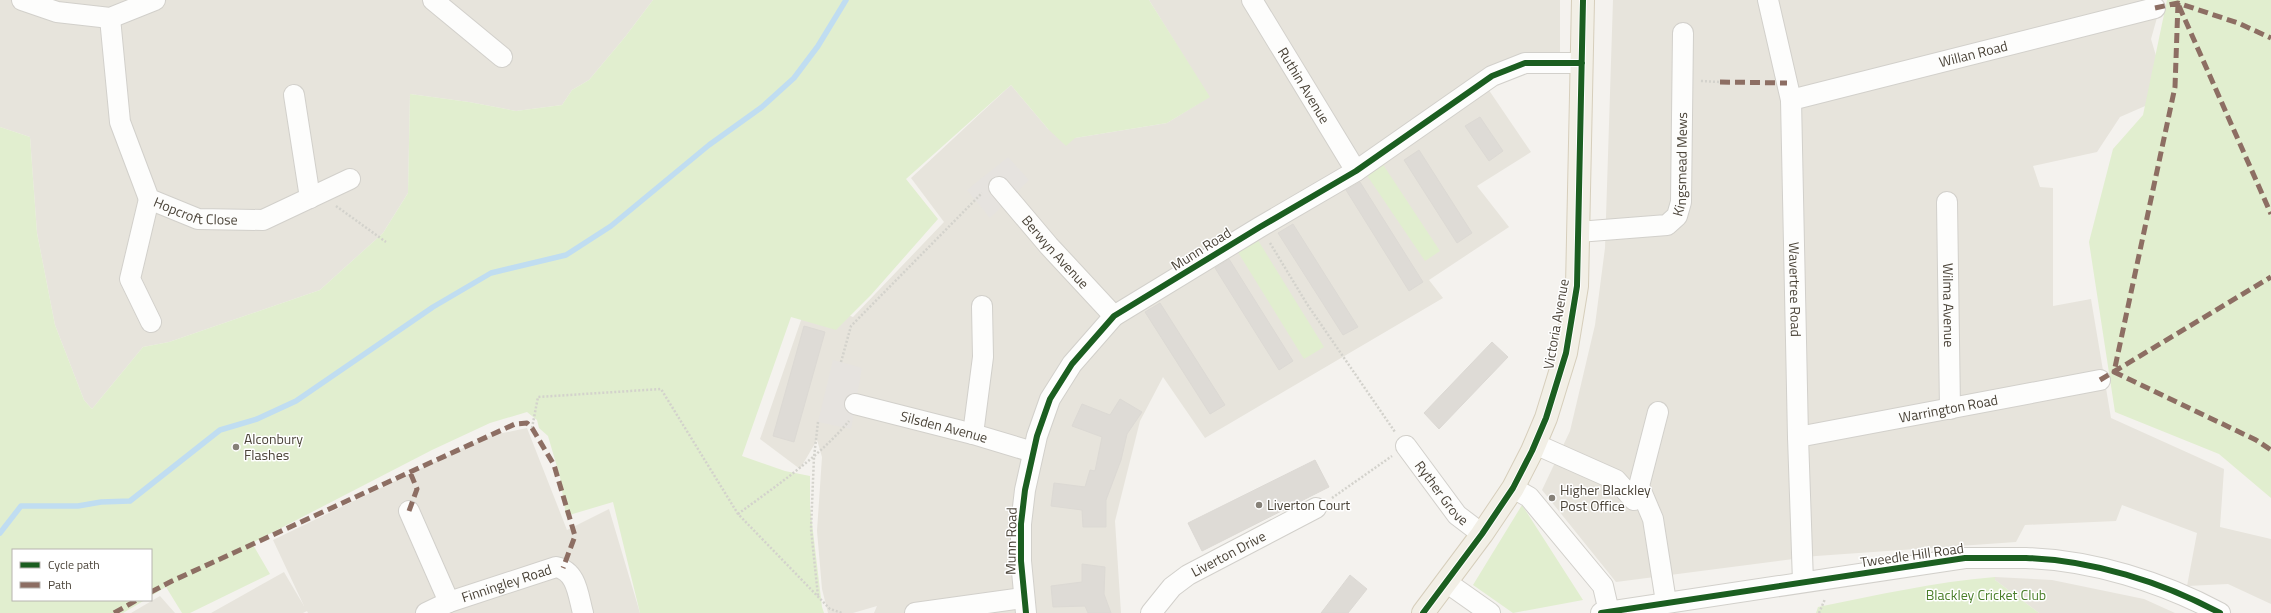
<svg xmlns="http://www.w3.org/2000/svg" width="2271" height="613" viewBox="0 0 2271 613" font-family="'Titillium Web',sans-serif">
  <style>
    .residential { fill: #e7e4dc }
    .green { fill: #e1eecf }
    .parking { fill: #e6e3df }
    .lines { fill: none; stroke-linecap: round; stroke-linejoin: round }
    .stream { stroke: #c0ddf1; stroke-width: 5.5 }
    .building { fill: #dedbd6; stroke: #dcd9d4 }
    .minor-casing { stroke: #d2d0cb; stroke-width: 22 }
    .major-casing { stroke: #d6cebb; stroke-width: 24 }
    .path { stroke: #d3d2cc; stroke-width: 2.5; stroke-dasharray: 2 2; stroke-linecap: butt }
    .minor { stroke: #fdfdfc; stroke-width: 20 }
    .major { stroke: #f2efe6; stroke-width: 22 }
    .quiet { stroke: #8d6e63; stroke-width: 5; stroke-dasharray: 10 5; stroke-linecap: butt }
    .cycleway-casing { stroke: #fff; stroke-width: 8 }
    .cycleway { stroke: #1b5e20; stroke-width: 6 }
    .poi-dot { fill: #868178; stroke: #fff; stroke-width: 1.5 }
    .labels { text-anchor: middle; stroke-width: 3; stroke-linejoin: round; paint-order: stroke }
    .street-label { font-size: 14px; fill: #4b4439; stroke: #fff }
    .poi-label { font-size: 14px; fill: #4b4439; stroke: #fff; text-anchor: start }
    .park-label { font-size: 14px; fill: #4a7f2a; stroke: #fff }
  </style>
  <rect width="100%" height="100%" fill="#f4f2ee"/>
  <path class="residential" d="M 0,0 L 653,0 L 625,37 L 589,80 L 572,90 L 562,105 L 516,111 L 469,102 L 410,94 L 408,193 L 383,233 L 320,290 L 169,342 L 143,347 L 92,409 L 84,400 L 55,325 L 37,233 L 30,137 L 0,127 Z
    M 1149,0 L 1560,0 L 1560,54 L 1480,77 L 1531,152 L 1477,186 L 1509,227 L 1429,280 L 1443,298 L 1205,438 L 1163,377 L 1140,421 L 1115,521 L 1121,613 L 874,613 L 877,606 L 853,613 L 828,613 L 822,589 L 817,531 L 822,457 L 817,440 L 800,469 L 760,439 L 808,300 L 853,317 L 944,222 L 911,178 L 1011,85 L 1048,129 L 1075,138 L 1167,123 L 1209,97 Z
    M 1613,0 L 2162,0 L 2151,39 L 2168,96 L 2120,117 L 2097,152 L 2033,166 L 2040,187 L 2053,188 L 2053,306 L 2091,299 L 2111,418 L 2224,469 L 2220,527 L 2271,539 L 2271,604 L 2228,584 L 2187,586 L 2197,533 L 2122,505 L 2116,521 L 2025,525 L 2016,542 L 1816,556 L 1616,582 L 1542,490 L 1570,431 L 1595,325 L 1605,248 Z
    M 527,428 L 567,530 L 609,509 L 640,613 L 308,613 L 307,611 L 303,613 L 211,613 L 284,572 L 304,606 L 273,540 L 488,436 Z
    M 1995,577 L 2052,580 L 2144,599 L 2175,613 L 2039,613 L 1995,580 Z
    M 160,596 L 175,613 L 131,613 Z"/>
  <path class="green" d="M 653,0 L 1149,0 L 1210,97 L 1167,123 L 1075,138 L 1066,146 L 1048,129 L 1011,85 L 906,179 L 938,219 L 871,295 L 836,330 L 791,317 L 742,456 L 785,471 L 810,476 L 810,506 L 822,607 L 824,613 L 640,613 L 613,502 L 566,516 L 560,477 L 548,436 L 539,428 L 537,420 L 527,412 L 490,423 L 432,450 L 252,543 L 270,574 L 190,613 L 182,613 L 166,587 L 151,596 L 151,550 L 13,550 L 13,600 L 145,600 L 123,613 L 0,613 L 0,127 L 30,137 L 37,233 L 55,325 L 84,400 L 92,409 L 143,347 L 169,342 L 320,290 L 383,233 L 408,193 L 410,94 L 469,102 L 516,111 L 562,105 L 572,90 L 589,80 L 625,37 Z
    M 2167,0 L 2271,0 L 2271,498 L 2219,454 L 2115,412 L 2089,242 L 2113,149 L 2143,115 Z
    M 1380,160 L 1440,251 L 1425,261 L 1364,171 Z
    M 1256,237 L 1324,347 L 1304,359 L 1236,249 Z
    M 1522,505 L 1583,600 L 1513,613 L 1473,585 Z
    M 1995,577 L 1995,580 L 2039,613 L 1816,613 L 1818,607 C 1877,595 1935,582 1995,577 Z"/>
  <path class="parking" d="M 1008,157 L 1029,180 L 990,218 L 967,190 Z
    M 833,360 L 862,368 L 851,429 L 818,422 Z"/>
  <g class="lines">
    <path class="stream" d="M 0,533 L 21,506 L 78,506 L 101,502 L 130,501 L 220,430 L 257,419 L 296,401 L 433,307 L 491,273 L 566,255 L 611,226 L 709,145 L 762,107 L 794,78 L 818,46 L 846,0"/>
  </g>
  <path class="building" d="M 1480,117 L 1503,151 L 1489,161 L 1465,126 Z
    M 1419,150 L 1472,233 L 1457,243 L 1404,160 Z
    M 1360,182 L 1423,282 L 1409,291 L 1346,190 Z
    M 1293,224 L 1358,327 L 1343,335 L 1278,233 Z
    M 1229,259 L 1293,361 L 1279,370 L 1215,268 Z
    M 1160,303 L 1225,405 L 1210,414 L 1145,312 Z
    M 804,326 L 825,332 L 794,442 L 773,436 Z
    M 1492,342 L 1508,357 L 1439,429 L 1424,413 Z
    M 1120,399 L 1142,412 L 1127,434 L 1121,460 L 1106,500 L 1106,527 L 1083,527 L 1082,510 L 1051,506 L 1054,483 L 1085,487 L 1090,470 L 1095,471 L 1102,437 L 1072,426 L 1082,404 L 1110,415 Z
    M 1315,460 L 1329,487 L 1202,551 L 1188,523 Z
    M 1082,564 L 1105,567 L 1104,594 L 1111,613 L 1088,613 L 1085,606 L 1053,607 L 1051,586 L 1082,582 Z
    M 1350,575 L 1367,589 L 1348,613 L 1321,613 Z"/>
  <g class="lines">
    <defs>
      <g id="minor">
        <path d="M 22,0 L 57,12 L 110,18 L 155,0"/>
        <path d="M 433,0 L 502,57"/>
        <path id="s1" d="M 1252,0 L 1356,171"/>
        <path id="s2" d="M 1768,0 L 1791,100 L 1798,437 L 1803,582"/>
        <path id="s3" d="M 110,18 L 120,122 L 149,199 L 198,219 L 263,220 L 350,179"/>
        <path d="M 294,95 L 310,198"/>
        <path id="s4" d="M 1791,100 L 2155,8"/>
        <path id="s5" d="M 999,187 L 1049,246 L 1114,316"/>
        <path d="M 149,199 L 130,279 L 151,322"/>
        <path id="s6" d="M 1947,202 L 1950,409"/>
        <path id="s7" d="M 1578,232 L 1667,225 L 1677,216 L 1681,202 L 1683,33"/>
        <path id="s8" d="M 855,404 L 973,434 L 1033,452"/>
        <path d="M 1658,412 L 1639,486 L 1653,519 L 1666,602"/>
        <path d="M 973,434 L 983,357 L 982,306"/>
        <path id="s9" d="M 1798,437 L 2100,380"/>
        <path d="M 1535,444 L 1616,480 L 1634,500 L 1642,495"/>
        <path id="s10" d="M 1406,446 L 1457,515 L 1482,534"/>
        <path d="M 1513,488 L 1529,497 L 1603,586 L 1609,612"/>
        <path d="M 409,511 L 449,602"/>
        <path d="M 1446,582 L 1490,613"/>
        <path id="s11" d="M 426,613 L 449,602 L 556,567 C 577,571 578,595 583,613"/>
        <path d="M 915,613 L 1023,598"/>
        <path d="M 1026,613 L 1021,561 L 1021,524 L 1025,490 L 1037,436 L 1050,399 L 1072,364 L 1114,316 L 1260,227 L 1356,171 L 1492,76 L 1525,63 L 1582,63"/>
        <path id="s12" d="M 1151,613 L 1172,587 L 1188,575 L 1316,508"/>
        <path d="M 1601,613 L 1965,558 C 1985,558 2005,558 2026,558 C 2092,560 2162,582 2220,613"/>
      </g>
      <path id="major" d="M 1423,613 L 1482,534 L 1513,488 L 1532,451 L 1546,418 L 1566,353 L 1577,286 L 1583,0"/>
    </defs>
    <use href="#minor" class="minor-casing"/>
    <use href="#major" class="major-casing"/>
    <path class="path" d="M 1701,81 L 1720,82
      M 336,206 L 386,242
      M 1270,243 L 1307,304 L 1395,432
      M 841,362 L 851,326 L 982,193
      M 818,422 L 814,457 L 811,529 L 818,596
      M 532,428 L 538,397 L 661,389 L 738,514 L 830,609 L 842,613
      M 1332,498 L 1392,456
      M 738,514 C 777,485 818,458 849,421
      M 1819,613 L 1825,599"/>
    <use href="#minor" class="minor"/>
    <use href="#major" class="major"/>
    <path class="quiet" d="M 2178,3 L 2175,87 L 2114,372 L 2256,440 L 2271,450
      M 2179,6 L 2271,214
      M 2155,8 L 2178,3 L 2238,23 L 2271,38
      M 1720,82 L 1787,83
      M 2100,380 L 2271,277
      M 409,511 L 417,489 L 410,472
      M 151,592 L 172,581 L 515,424 L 527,423 L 532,428 L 554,465 L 575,536 L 563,568
      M 114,613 L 137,600"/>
    <defs>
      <path id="cycleway" d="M 1026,613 L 1021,561 L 1021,524 L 1025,490 L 1037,436 L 1050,399 L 1072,364 L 1114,316 L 1260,227 L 1356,171 L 1492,76 L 1525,63 L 1582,63
        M 1423,613 L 1482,534 L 1513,488 L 1532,451 L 1546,418 L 1566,353 L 1577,286 L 1583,0
        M 1601,613 L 1965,558 C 1985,558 2005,558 2026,558 C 2092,560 2162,582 2220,613"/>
    </defs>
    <use href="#cycleway" class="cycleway-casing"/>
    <use href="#cycleway" class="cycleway"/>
  </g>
  <g class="poi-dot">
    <circle cx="236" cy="447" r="4"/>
    <circle cx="1552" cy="498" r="4"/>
    <circle cx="1259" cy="505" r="4"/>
  </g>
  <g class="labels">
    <g class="street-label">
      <text dy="5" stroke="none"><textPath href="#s4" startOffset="188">Willan Road</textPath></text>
      <text dy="5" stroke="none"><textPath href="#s1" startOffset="100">Ruthin Avenue</textPath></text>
      <text dy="5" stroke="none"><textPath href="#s7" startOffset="155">Kingsmead Mews</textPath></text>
      <text dy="5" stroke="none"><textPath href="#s3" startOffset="236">Hopcroft Close</textPath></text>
      <text transform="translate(1201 249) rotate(-32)" y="5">Munn Road</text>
      <text dy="5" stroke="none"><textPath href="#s5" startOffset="86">Berwyn Avenue</textPath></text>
      <text dy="5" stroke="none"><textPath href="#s2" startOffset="292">Wavertree Road</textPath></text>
      <text dy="5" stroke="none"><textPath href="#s6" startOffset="103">Wilma Avenue</textPath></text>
      <text transform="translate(1556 324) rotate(-80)" y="5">Victoria Avenue</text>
      <text dy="5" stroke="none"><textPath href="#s9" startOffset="153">Warrington Road</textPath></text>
      <text dy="5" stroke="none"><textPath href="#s8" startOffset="92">Silsden Avenue</textPath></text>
      <text dy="5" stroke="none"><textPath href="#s10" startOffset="59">Ryther Grove</textPath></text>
      <text transform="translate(1011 541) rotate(-89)" y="5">Munn Road</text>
      <text dy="5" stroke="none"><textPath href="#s12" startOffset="99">Liverton Drive</textPath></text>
      <text transform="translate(1912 555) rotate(-8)" y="5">Tweedle Hill Road</text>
      <text dy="5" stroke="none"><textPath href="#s11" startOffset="86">Finningley Road</textPath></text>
    </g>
    <g class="poi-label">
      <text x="244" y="444">Alconbury<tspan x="244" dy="16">Flashes</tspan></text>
      <text x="1560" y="495">Higher Blackley<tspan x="1560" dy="16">Post Office</tspan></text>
      <text x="1267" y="510">Liverton Court</text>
    </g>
    <g class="park-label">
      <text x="1986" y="600">Blackley Cricket Club</text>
    </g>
  </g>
  <rect x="12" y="549" width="140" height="52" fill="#ffffff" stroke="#b7b4b0"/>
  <rect x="20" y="562" width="20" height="6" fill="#1b5e20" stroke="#b7b4b0"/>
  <text x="48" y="569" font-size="12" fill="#4b4439">Cycle path</text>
  <rect x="20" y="582" width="20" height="6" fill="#8d6e63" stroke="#b7b4b0"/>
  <text x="48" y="589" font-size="12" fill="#4b4439">Path</text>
</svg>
